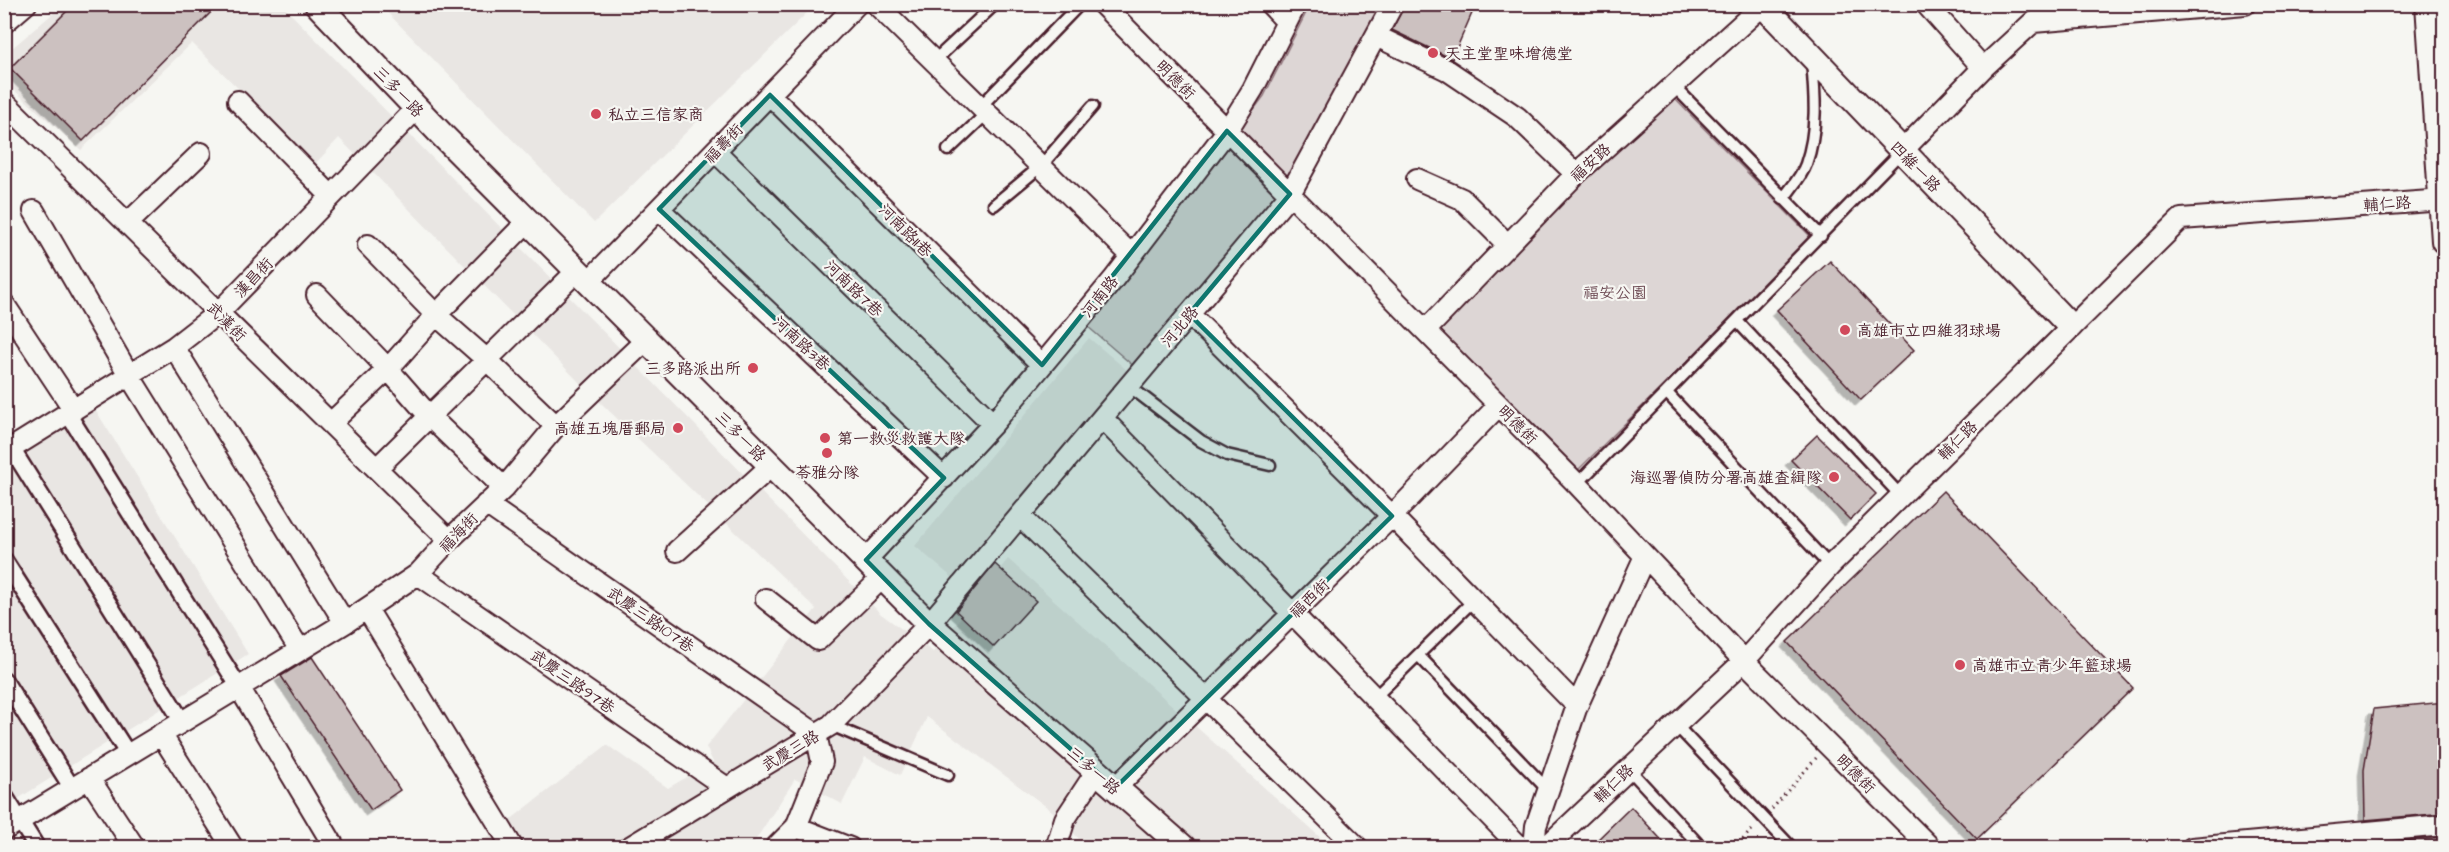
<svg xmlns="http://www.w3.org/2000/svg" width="2449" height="852" viewBox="0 0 2449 852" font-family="'Architects Daughter','LXGW WenKai TC',sans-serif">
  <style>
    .built { fill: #e9e6e3 }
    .green { fill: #ddd6d5; stroke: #947a80; stroke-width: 1.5 }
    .building { fill: #ccc1c0; stroke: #4a1f2b; stroke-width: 1.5; filter: url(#shadow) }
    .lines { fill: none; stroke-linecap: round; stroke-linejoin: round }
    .service-casing { stroke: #4a1f2b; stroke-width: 15 }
    .pedestrian-casing { stroke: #4a1f2b; stroke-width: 20 }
    .minor-casing { stroke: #4a1f2b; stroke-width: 24 }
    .tertiary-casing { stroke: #4a1f2b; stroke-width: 28 }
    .path { stroke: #4a1f2b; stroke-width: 3; stroke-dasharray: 1.5 4.5; stroke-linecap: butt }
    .service { stroke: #f6f6f2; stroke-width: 10 }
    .pedestrian { stroke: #f6f6f2; stroke-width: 15 }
    .minor { stroke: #f6f6f2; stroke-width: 20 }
    .tertiary { stroke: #f6f6f2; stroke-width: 24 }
    .marked { fill: #0f766e; fill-opacity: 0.2; stroke: #0f766e; stroke-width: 4.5; stroke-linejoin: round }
    .poi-dot { fill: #d1495b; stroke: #f6f6f2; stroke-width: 2 }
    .labels { text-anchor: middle; stroke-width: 4.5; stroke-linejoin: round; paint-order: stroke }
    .poi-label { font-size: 16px; fill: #4a1f2b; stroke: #f6f6f2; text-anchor: start }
    .street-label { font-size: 16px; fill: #4a1f2b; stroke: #f6f6f2 }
    .park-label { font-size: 16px; fill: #6f4d56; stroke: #f6f6f2 }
  </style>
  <defs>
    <filter id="shadow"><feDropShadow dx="-5.5" dy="5.5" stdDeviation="0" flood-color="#0004"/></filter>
  </defs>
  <rect width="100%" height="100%" fill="#f6f6f2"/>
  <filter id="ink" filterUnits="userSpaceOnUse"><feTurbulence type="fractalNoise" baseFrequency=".0167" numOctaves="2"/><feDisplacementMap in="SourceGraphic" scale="12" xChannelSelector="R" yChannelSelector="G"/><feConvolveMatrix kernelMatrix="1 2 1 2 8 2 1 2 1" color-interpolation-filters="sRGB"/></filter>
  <g filter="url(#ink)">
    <path class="built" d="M 63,5 L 282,5 L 881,614 L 933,652 L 1008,559 L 1331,847 L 1087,847 L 1052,811 L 927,717 L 900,775 L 865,757 L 842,804 L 795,779 L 751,847 L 475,847 L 607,745 L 668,788 L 713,762 L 706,747 L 816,609 L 580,383 L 339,138 L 315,164 L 192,43 L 81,150 L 5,82 L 5,54 Z
      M 380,5 L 815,5 L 594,223 Z
      M 1089,338 L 1128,371 L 954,579 L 915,546 Z
      M 88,398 L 248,654 L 5,807 L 5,450 Z"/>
    <path class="green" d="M 1310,5 L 1384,5 L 1287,183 L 1137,369 L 1087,326 L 1124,281 L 1264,96 Z
      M 1671,95 L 1812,238 L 1577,471 L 1436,328 Z"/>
    <path class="building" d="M 74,4 L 219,4 L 83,141 L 10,68 Z
      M 1405,4 L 1476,4 L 1452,59 L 1392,30 Z
      M 1830,261 L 1914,350 L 1861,400 L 1777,310 Z
      M 1817,435 L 1876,494 L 1850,520 L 1791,460 Z
      M 1943,491 L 2133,688 L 1977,839 L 1787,642 Z
      M 995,564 L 1036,601 L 994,647 L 956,611 Z
      M 312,657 L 400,790 L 371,810 L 281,676 Z
      M 2445,702 L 2445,813 L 2365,820 L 2364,770 L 2374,709 Z
      M 1631,807 L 1669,848 L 1589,848 Z
      M 2445,837 L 2445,848 L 2366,848 L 2366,844 Z"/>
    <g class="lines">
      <defs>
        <path id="service" d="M 934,61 L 993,6
          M 1673,85 L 1821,236
          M 980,107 L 1080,4
          M 948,150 L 987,113
          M 1783,199 C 1791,188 1802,176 1806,164 C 1818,130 1815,96 1812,61
          M 994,205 L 1041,166 L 1093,106
          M 1737,321 L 1901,496
          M 1129,386 L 1201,441 L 1227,455 L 1270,465
          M 1667,393 L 1830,566
          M 1577,484 L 1902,151
          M 1418,655 L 1548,790
          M 1375,697 L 1474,600
          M 1675,724 L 1792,848
          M 831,725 L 948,775
          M 1628,768 L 1702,848"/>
        <path id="pedestrian" d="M 68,414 L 239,687
          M 12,449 L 182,721
          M 4,560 L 128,754
          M 4,680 L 72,788
          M 4,795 L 37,848"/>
        <path id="minor" d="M 876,4 L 1131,255
          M 1102,4 L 1577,484 L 1744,661 L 1931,848
          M 1270,4 L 1287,22
          M 1926,4 L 1983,68
          M 4,23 L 26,4
          M 1376,36 L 1447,70 L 1517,117 L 1576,174
          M 770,95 L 1042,365
          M 238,101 L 331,196
          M 4,102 L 449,540
          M 715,151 L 993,424
          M 1902,151 L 1983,68 L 2033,22 L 2245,4
          M 1417,179 L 1462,199 L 1508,245
          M 659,209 L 944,478
          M 34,211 L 129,375 L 300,650
          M 128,223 L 201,153
          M 368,245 L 436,315 L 486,359 L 556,426
          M 589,281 L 857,4
          M 317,295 L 388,369 L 430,417 L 504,488
          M 4,304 L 74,410
          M 1189,314 L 1392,516 L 1577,706
          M 1426,330 L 1576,174 L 1764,4
          M 174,347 L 345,623
          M 1102,418 L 1521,848
          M 331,423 L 388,369 L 436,315 L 528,221
          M 4,453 L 174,347 L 219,312 L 416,109
          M 377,468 L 578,270
          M 486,504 L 816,734 L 822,762 L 796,827 L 775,848
          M 1020,516 L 1358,848
          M 677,551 L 771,466
          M 866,560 L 993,424 L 1113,280 L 1227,131 L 1253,89 L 1296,4
          M 418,574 L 727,788
          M 766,599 L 818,640 L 883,577
          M 367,609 L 513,848
          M 239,687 L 335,848
          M 161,734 L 233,848
          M 89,778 L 135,848
          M 1115,788 L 1392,516 L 1499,405
          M 796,827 L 850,848
          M 4,830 L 345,623 L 418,574 L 449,540 L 504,488 L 556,426 L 646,340
          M 628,848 L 831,725 L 929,624 L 1290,194 L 1393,4
          M 1056,848 L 1065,819 L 1096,772
          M 1534,848 L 1536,826 L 1577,706 L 1645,556
          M 1545,848 L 1744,661 L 1830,566 L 2181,219 L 2444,200
          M 2192,848 L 2444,825"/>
        <path id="tertiary" d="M 317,4 L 444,137 L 929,624 L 1184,848
          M 1762,4 L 2070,326
          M 2428,4 L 2444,241"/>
      </defs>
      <use href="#service" class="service-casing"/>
      <use href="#pedestrian" class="pedestrian-casing"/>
      <use href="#minor" class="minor-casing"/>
      <use href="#tertiary" class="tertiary-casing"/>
      <path class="path" d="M 1772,809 L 1817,757
        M 1734,848 L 1755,827"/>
      <use href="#service" class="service"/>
      <use href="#pedestrian" class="pedestrian"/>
      <use href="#minor" class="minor"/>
      <use href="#tertiary" class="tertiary"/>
    </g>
  </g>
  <path class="marked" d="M 770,95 L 1042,365 L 1227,131 L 1290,194 L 1189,314 L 1392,516 L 1115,788 L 929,624 L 866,560 L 944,478 L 659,209 Z"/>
  <g class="poi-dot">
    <circle cx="1433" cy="53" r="6"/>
    <circle cx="596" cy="114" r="6"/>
    <circle cx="1845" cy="330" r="6"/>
    <circle cx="753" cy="368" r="6"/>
    <circle cx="678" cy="428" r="6"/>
    <circle cx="825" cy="438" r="6"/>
    <circle cx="827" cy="453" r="6"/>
    <circle cx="1834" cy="477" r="6"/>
    <circle cx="1960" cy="665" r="6"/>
  </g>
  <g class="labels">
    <g class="poi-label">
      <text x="1445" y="59">天主堂聖味增德堂</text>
      <text x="608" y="120">私立三信家商</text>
      <text x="1857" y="336">高雄市立四維羽球場</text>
      <text x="741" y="374" text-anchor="end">三多路派出所</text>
      <text x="666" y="434" text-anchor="end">高雄五塊厝郵局</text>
      <text x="837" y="444">第一救災救護大隊</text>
      <text x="827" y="478" text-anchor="middle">苓雅分隊</text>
      <text x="1822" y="483" text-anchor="end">海巡署偵防分署高雄查緝隊</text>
      <text x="1972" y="671">高雄市立青少年籃球場</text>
    </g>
    <g class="street-label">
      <text transform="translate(1176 79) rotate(45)" y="6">明德街</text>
      <text transform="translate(399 91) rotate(46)" y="6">三多一路</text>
      <text transform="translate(723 143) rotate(-46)" y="6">福壽街</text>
      <text transform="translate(1590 162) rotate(-43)" y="6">福安路</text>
      <text transform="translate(1916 166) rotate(46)" y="6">四維一路</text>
      <text transform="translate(2387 203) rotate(-4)" y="6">輔仁路</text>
      <text transform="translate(906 230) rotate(45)" y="6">河南路11巷</text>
      <text transform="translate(253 277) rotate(-46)" y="6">漢昌街</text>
      <text transform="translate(854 288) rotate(44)" y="6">河南路7巷</text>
      <text transform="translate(1099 296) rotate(-51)" y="6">河南路</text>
      <text transform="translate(227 321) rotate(45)" y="6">武漢街</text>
      <text transform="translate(1179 326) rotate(-50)" y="6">河北路</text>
      <text transform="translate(802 343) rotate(43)" y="6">河南路3巷</text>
      <text transform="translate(1518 424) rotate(45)" y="6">明德街</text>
      <text transform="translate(741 436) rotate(45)" y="6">三多一路</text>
      <text transform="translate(1957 440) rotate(-45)" y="6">輔仁路</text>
      <text transform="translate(458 532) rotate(-46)" y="6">福海街</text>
      <text transform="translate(1309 598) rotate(-44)" y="6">福西街</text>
      <text transform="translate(651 619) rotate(35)" y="6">武慶三路107巷</text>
      <text transform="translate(573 681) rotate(35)" y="6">武慶三路97巷</text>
      <text transform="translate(790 750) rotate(-31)" y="6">武慶三路</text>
      <text transform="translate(1094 770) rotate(41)" y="6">三多一路</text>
      <text transform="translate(1856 773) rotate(45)" y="6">明德街</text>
      <text transform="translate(1613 783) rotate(-44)" y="6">輔仁路</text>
    </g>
    <g class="park-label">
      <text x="1615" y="298">福安公園</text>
    </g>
  </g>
  <rect width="2449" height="852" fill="none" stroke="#f6f6f2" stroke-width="24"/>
  <rect x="12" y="12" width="2425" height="828" fill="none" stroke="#4a1f2b" stroke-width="2" filter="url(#ink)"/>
</svg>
